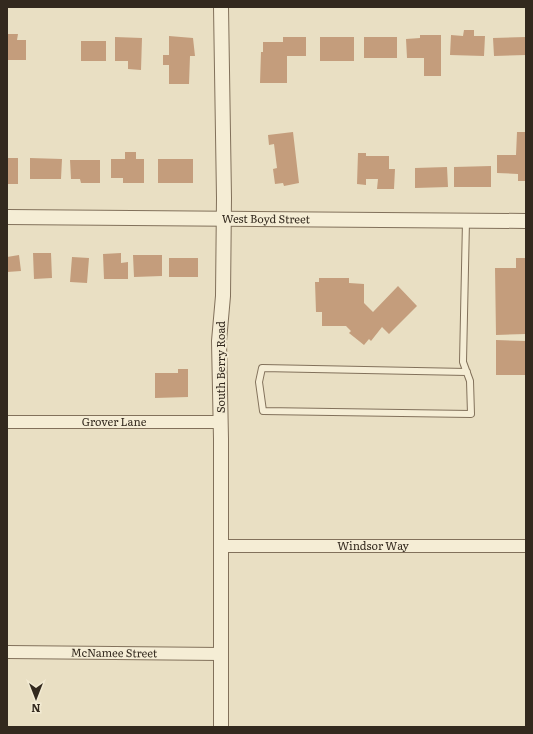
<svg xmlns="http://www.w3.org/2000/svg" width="533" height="734" viewBox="0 0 533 734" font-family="Literata,serif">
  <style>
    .building { fill: #c49d7c }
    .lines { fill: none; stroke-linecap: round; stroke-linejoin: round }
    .service-casing { stroke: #82715b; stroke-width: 8 }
    .minor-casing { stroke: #82715b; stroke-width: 14 }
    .tertiary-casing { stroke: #82715b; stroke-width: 16 }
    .service { stroke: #f5edd5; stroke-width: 6 }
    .minor { stroke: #f5edd5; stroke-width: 12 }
    .tertiary { stroke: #f5edd5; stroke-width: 14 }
    .labels { text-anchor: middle; stroke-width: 4; stroke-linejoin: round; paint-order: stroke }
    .street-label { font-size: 11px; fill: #33291e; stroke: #f2ead2 }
  </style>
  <rect width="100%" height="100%" fill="#e9dfc3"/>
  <path class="building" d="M 464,30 L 474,30 L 474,36 L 485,36 L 484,56 L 450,55 L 451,35 L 463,36 Z
    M 7,34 L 18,34 L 17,40 L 26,40 L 26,60 L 7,60 Z
    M 420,35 L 441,35 L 441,76 L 424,76 L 424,58 L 407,58 L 406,39 L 420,38 Z
    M 169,36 L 193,38 L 195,56 L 190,56 L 189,84 L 169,84 L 169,65 L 163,65 L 163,55 L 169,55 Z
    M 115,37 L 142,38 L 141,70 L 128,69 L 128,61 L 115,61 Z
    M 283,37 L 306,37 L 306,56 L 287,56 L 287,83 L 260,83 L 261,52 L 263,52 L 263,42 L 283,42 Z
    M 320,37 L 354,37 L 354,61 L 320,61 Z
    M 364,37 L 397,37 L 397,58 L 364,58 Z
    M 526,37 L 526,55 L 494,56 L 493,38 Z
    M 81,41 L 106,41 L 106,61 L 81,61 Z
    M 293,132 L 299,183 L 284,186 L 283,183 L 275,184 L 273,169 L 277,168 L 274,144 L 269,145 L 268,135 Z
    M 517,132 L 526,132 L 526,181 L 518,181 L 518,174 L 497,173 L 497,155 L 516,155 Z
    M 125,152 L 136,152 L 136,159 L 144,159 L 144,183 L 123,183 L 123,178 L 111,178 L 111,159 L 125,159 Z
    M 358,153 L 366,153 L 366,156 L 389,156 L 389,169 L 395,169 L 394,189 L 377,189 L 378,179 L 366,179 L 366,185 L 357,184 Z
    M 7,158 L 18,158 L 18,184 L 7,184 Z
    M 30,158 L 62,159 L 61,179 L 30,179 Z
    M 158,159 L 193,159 L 193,183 L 158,183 Z
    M 70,160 L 100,160 L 100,183 L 81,183 L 80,179 L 71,179 Z
    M 491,166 L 491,187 L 454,187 L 454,167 Z
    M 447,167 L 448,187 L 415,188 L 415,168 Z
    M 33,253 L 51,253 L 52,278 L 34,279 Z
    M 121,253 L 121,263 L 128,262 L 128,279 L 104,279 L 103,254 Z
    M 19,255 L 21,271 L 7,272 L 7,257 Z
    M 133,255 L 162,255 L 162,276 L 134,277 Z
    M 72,257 L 89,258 L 87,283 L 70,282 Z
    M 169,258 L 198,258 L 198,277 L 169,277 Z
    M 516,258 L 526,258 L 526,334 L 496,335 L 495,268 L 516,268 Z
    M 319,278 L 349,278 L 349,283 L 364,284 L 364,303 L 373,312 L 398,286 L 417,306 L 389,334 L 382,327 L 371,341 L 369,339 L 364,345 L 349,333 L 351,331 L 346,326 L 322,326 L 322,312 L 316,312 L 315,282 L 319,282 Z
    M 496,340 L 526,341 L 526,375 L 496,375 Z
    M 178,369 L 188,369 L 188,397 L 155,398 L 155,373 L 178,373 Z"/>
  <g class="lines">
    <defs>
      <path id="service" d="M 466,221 L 463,362 L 470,381 L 471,414 L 263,411 L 259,382 L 262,368 L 467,372"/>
      <g id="minor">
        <path id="s1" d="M 7,422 L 221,422"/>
        <path id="s2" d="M 221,546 L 526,546"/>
        <path id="s3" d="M 7,652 L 221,654"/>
      </g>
      <g id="tertiary">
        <path d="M 221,7 L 224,198 L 223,296 L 219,341 L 221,439 L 221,727"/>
        <path id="s4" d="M 7,217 L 526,221"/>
      </g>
    </defs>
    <use href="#service" class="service-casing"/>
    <use href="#minor" class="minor-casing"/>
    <use href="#tertiary" class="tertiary-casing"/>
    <use href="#service" class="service"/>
    <use href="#minor" class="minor"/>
    <use href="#tertiary" class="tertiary"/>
  </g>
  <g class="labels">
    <g class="street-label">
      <text dy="4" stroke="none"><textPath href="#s4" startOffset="259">West Boyd Street</textPath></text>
      <text transform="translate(221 367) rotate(-90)" y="4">South Berry Road</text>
      <text dy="4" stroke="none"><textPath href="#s1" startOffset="107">Grover Lane</textPath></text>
      <text dy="4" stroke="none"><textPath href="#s2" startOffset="152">Windsor Way</textPath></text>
      <text dy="4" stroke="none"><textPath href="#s3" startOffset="107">McNamee Street</textPath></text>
    </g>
  </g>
  <rect width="533" height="734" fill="none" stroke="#33291e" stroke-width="16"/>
  <g transform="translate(36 698) rotate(180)" stroke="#f2ead2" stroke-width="3" paint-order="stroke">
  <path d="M0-3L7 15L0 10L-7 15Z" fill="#33291e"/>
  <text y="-6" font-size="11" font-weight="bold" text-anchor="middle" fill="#33291e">N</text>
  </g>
</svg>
